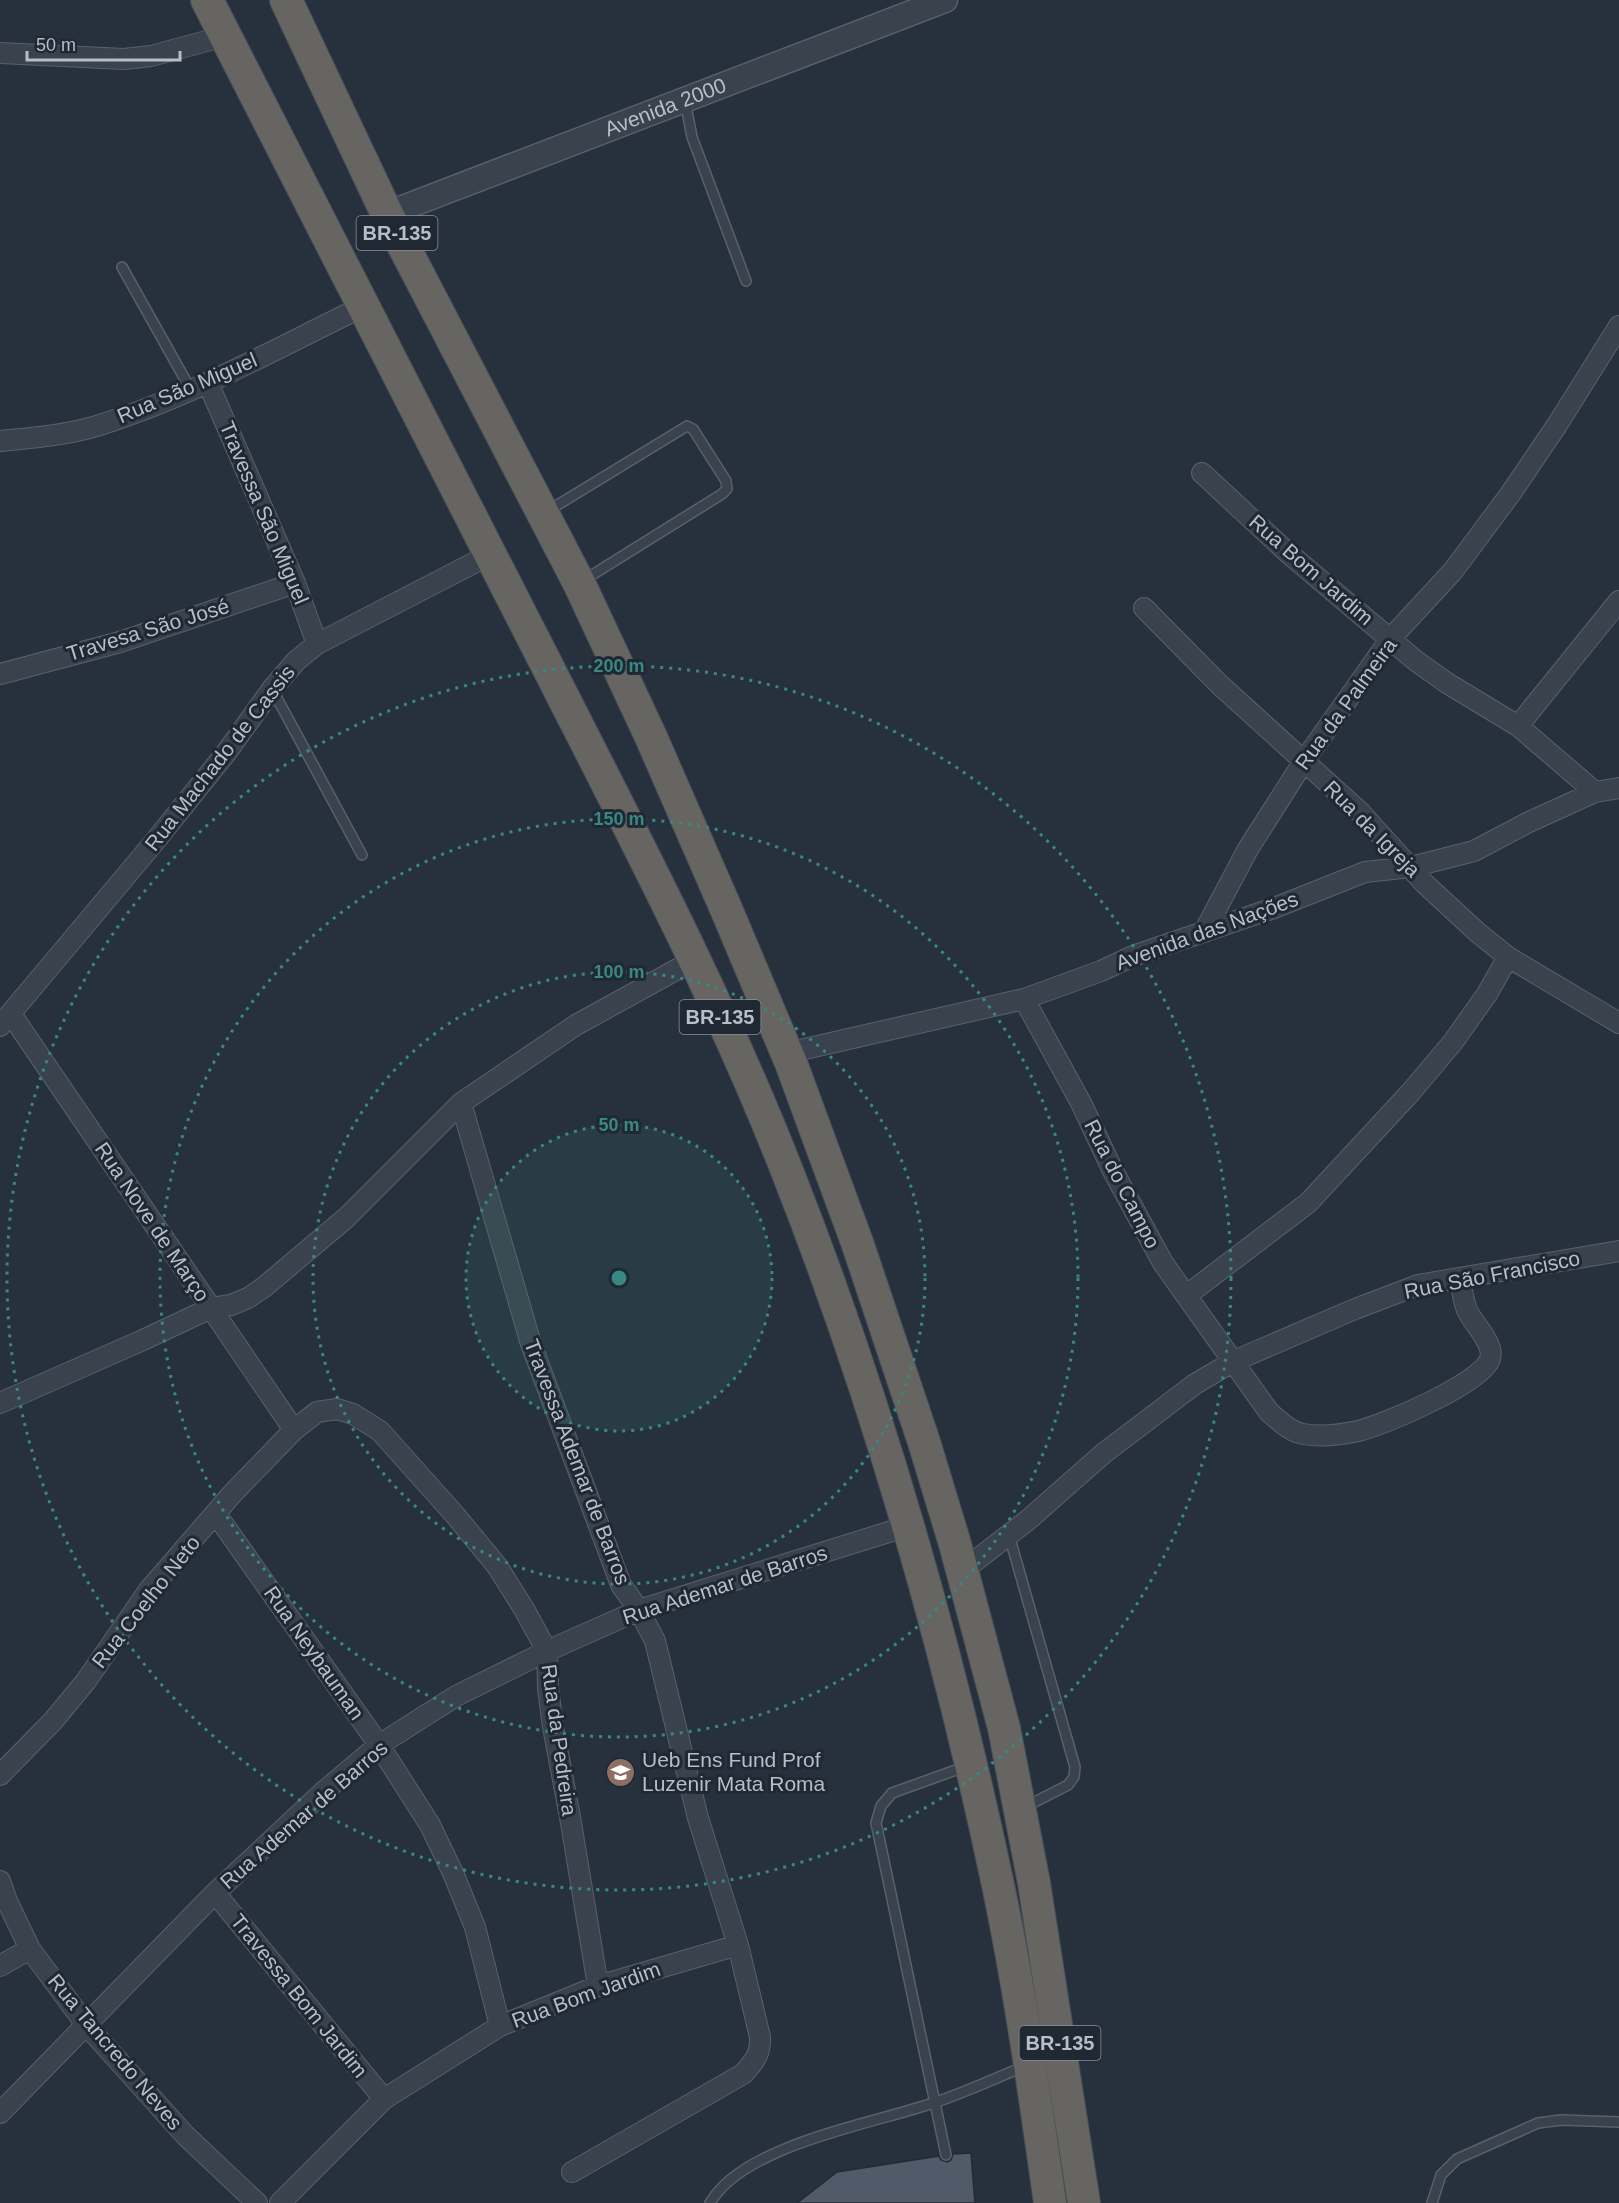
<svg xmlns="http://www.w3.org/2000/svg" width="1619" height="2203" viewBox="0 0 1619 2203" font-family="Arial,sans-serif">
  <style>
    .building { fill: #505a68; stroke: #212a35; stroke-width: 1.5 }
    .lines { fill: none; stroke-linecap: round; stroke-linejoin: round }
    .service-casing { stroke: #58616b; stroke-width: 12 }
    .minor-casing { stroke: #58616b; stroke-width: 22 }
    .tertiary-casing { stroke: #58616b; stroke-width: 27 }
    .trunk-casing { stroke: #454e58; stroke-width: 34 }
    .service { stroke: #3a434d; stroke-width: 9 }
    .minor { stroke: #3a434d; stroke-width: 20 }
    .tertiary { stroke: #3a434d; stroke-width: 24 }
    .trunk { stroke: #666562; stroke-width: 32 }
    .ring { fill: none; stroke: #398884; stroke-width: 3; stroke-dasharray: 3 6 }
    .labels { text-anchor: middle; stroke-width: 6; stroke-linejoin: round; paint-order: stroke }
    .shield { fill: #1f2833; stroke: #89919b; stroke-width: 1.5 }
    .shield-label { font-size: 20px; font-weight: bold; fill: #b7bec8 }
    .street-label { font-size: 21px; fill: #b7bec8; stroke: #1f2833 }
    .poi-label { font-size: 21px; fill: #b7bec8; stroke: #1f2833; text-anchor: start }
    .centre { fill: #398884; stroke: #1f2833; stroke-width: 3 }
    .ring-label { font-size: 18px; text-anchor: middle; font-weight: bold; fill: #398884; stroke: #1f2833; stroke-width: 6; stroke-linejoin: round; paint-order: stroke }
  </style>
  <rect width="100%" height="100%" fill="#27313d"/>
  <path class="building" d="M 971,2153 L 975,2203 L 797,2203 L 837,2172 L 939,2156 L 941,2160 L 947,2162 L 951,2160 L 953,2154 Z"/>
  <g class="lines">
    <defs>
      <path id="service" d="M 685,101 L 692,137 L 746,281
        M 122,267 L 191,390
        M 546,512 L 687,426 L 693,429 L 726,481 L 727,489 L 722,494 L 584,580
        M 272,689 L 362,855
        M 1009,1535 L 1075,1767 L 1074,1777 L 1068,1785 L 1025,1807
        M 946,2155 L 876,1823 L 881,1806 L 892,1793 L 967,1766
        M 710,2203 C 744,2144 874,2124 936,2102 C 966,2092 996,2078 1025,2066
        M 1432,2203 L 1441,2175 L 1457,2159 L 1538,2123 L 1561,2120 L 1619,2122"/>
      <path id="minor" d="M 0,53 L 124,59 L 151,56 L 225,36
        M 208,383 L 295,583 L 317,644
        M 0,441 C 33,438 68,435 100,425 C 192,396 277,348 364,306
        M 1202,473 L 1287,552 L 1416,661 L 1447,683 L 1518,726 L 1595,792
        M 1144,608 L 1220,685 L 1361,813 L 1425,884 L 1477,932 L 1508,957 L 1619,1023
        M 0,674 L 120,642 L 295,583
        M 1518,726 L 1619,601
        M 1204,932 L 1248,849 L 1304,761 L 1391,638 L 1453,571 L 1511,493 L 1557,425 L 1619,326
        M 1024,999 L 1081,1103 L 1113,1171 L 1163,1263 L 1269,1412 C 1278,1420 1290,1432 1303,1434 C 1321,1437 1340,1435 1358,1431 C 1384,1425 1482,1383 1490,1359 C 1495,1343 1473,1324 1467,1310 C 1463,1300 1462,1289 1460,1278
        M 11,1014 L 294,1430
        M 0,1026 L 156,840 L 226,753 L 272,689 L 296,661 L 317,644 L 491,554
        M 787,1053 L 1024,999 L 1101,971 L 1133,956 L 1274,908 L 1365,872 L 1411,867 L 1474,851 L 1529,822 L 1595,792 L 1619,788
        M 461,1103 L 531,1344 L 621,1585 L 639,1610 L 655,1641 L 698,1818 L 738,1945 L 760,2037 C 761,2054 754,2062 743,2074 L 572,2172
        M 1187,1295 L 1308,1203 L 1410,1093 L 1453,1042 L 1487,994 L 1508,957
        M 0,1403 L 143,1340 L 211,1308 L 231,1305 L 248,1298 L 264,1287 L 346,1218 L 461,1103 L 576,1025 L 694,960
        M 216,1514 L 379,1745 L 430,1825 L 453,1873 L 475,1927 L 500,2026
        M 962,1571 L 1028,1520 L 1104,1453 L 1195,1384 L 1234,1361 L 1355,1309 L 1418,1285 L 1619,1251
        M 0,1775 L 53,1721 L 86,1681 L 149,1590 L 232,1494 L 294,1430 L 317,1412 L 337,1409 L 353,1414 L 380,1431 L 455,1515 L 497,1566 L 524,1609 L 547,1651 L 548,1688 L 553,1727 L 570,1817 L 598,1986
        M 0,1881 L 7,1901 L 30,1949 L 87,2026 L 185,2135 L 257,2203
        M 215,1893 L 384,2099
        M 0,1966 L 30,1949
        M 0,2113 L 215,1893 L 322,1793 L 379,1745 L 456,1696 L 547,1651 L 639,1610 L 908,1526
        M 280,2203 L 384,2099 L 500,2026 L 598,1986 L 738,1945"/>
      <g id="tertiary">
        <path id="s1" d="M 387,214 L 945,0"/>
      </g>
      <path id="trunk" d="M 207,0 C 324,230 443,460 560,691 C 641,850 724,1009 789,1176 C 879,1405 947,1644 998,1885 C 1020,1990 1035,2097 1050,2203
        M 286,0 L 387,214 L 579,583 L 651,737 L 727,911 L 791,1063 L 858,1245 L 924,1442 L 955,1544 L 1004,1728 L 1034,1883 L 1084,2203"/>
    </defs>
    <use href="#service" class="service-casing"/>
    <use href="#minor" class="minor-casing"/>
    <use href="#tertiary" class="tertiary-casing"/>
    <use href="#trunk" class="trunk-casing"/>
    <use href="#service" class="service"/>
    <use href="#minor" class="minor"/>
    <use href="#tertiary" class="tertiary"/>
    <use href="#trunk" class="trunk"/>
  </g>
  <circle cx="619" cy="1278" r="153" fill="#398884" fill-opacity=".12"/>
  <g class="ring">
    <circle cx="619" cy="1278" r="153"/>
    <circle cx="619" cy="1278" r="306"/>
    <circle cx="619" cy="1278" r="459"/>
    <circle cx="619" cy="1278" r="612"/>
  </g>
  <defs>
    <symbol id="school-disc" viewBox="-11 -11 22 22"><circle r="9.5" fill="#8d6e63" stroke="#1f2833"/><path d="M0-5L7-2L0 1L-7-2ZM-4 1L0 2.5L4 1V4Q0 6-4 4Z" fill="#fff"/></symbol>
  </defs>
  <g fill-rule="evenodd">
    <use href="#school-disc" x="604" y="1756" width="33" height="33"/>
  </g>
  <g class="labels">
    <g class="shield">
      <rect x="356.5" y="216" width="81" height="34" rx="4.5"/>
      <rect x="679.5" y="1000" width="81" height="34" rx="4.5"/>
      <rect x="1019.5" y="2026" width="81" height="34" rx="4.5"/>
    </g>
    <g class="shield-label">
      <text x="397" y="240">BR-135</text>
      <text x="720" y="1024">BR-135</text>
      <text x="1060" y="2050">BR-135</text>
    </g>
    <g class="street-label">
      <text dy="7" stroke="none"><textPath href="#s1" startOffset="298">Avenida 2000</textPath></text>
      <text transform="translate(187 388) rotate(-23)" y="7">Rua São Miguel</text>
      <text transform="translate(264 513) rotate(67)" y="7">Travessa São Miguel</text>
      <text transform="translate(1311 570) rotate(41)" y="7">Rua Bom Jardim</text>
      <text transform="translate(148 630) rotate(-17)" y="7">Travesa São José</text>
      <text transform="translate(1346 704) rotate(-54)" y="7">Rua da Palmeira</text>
      <text transform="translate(220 758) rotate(-52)" y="7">Rua Machado de Cassis</text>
      <text transform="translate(1372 829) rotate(45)" y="7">Rua da Igreja</text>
      <text transform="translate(1207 931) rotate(-20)" y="7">Avenida das Nações</text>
      <text transform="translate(1122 1184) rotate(63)" y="7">Rua do Campo</text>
      <text transform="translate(152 1222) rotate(56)" y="7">Rua Nove de Março</text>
      <text transform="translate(1492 1275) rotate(-11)" y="7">Rua São Francisco</text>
      <text transform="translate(577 1462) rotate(69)" y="7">Travessa Ademar de Barros</text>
      <text transform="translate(725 1585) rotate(-18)" y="7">Rua Ademar de Barros</text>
      <text transform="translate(146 1602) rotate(-52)" y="7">Rua Coelho Neto</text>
      <text transform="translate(314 1653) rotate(55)" y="7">Rua Neybauman</text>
      <text transform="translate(559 1740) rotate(82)" y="7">Rua da Pedreira</text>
      <text transform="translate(304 1815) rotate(-41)" y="7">Rua Ademar de Barros</text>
      <text transform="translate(586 1995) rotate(-20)" y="7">Rua Bom Jardim</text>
      <text transform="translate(299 1996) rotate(51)" y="7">Travessa Bom Jardim</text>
      <text transform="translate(115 2052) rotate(50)" y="7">Rua Tancredo Neves</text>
    </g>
    <g class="poi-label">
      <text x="642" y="1767">Ueb Ens Fund Prof<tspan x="642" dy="24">Luzenir Mata Roma</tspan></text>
    </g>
  </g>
  <circle cx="619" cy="1278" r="9" class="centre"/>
  <g class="ring-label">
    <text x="619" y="672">200 m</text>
    <text x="619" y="825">150 m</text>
    <text x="619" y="978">100 m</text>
    <text x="619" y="1131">50 m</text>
  </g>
  <path d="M27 51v9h153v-9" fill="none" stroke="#b7bec8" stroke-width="3"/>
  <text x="36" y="51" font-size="18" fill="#b7bec8" stroke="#1f2833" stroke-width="4.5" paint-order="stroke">50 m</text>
</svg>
